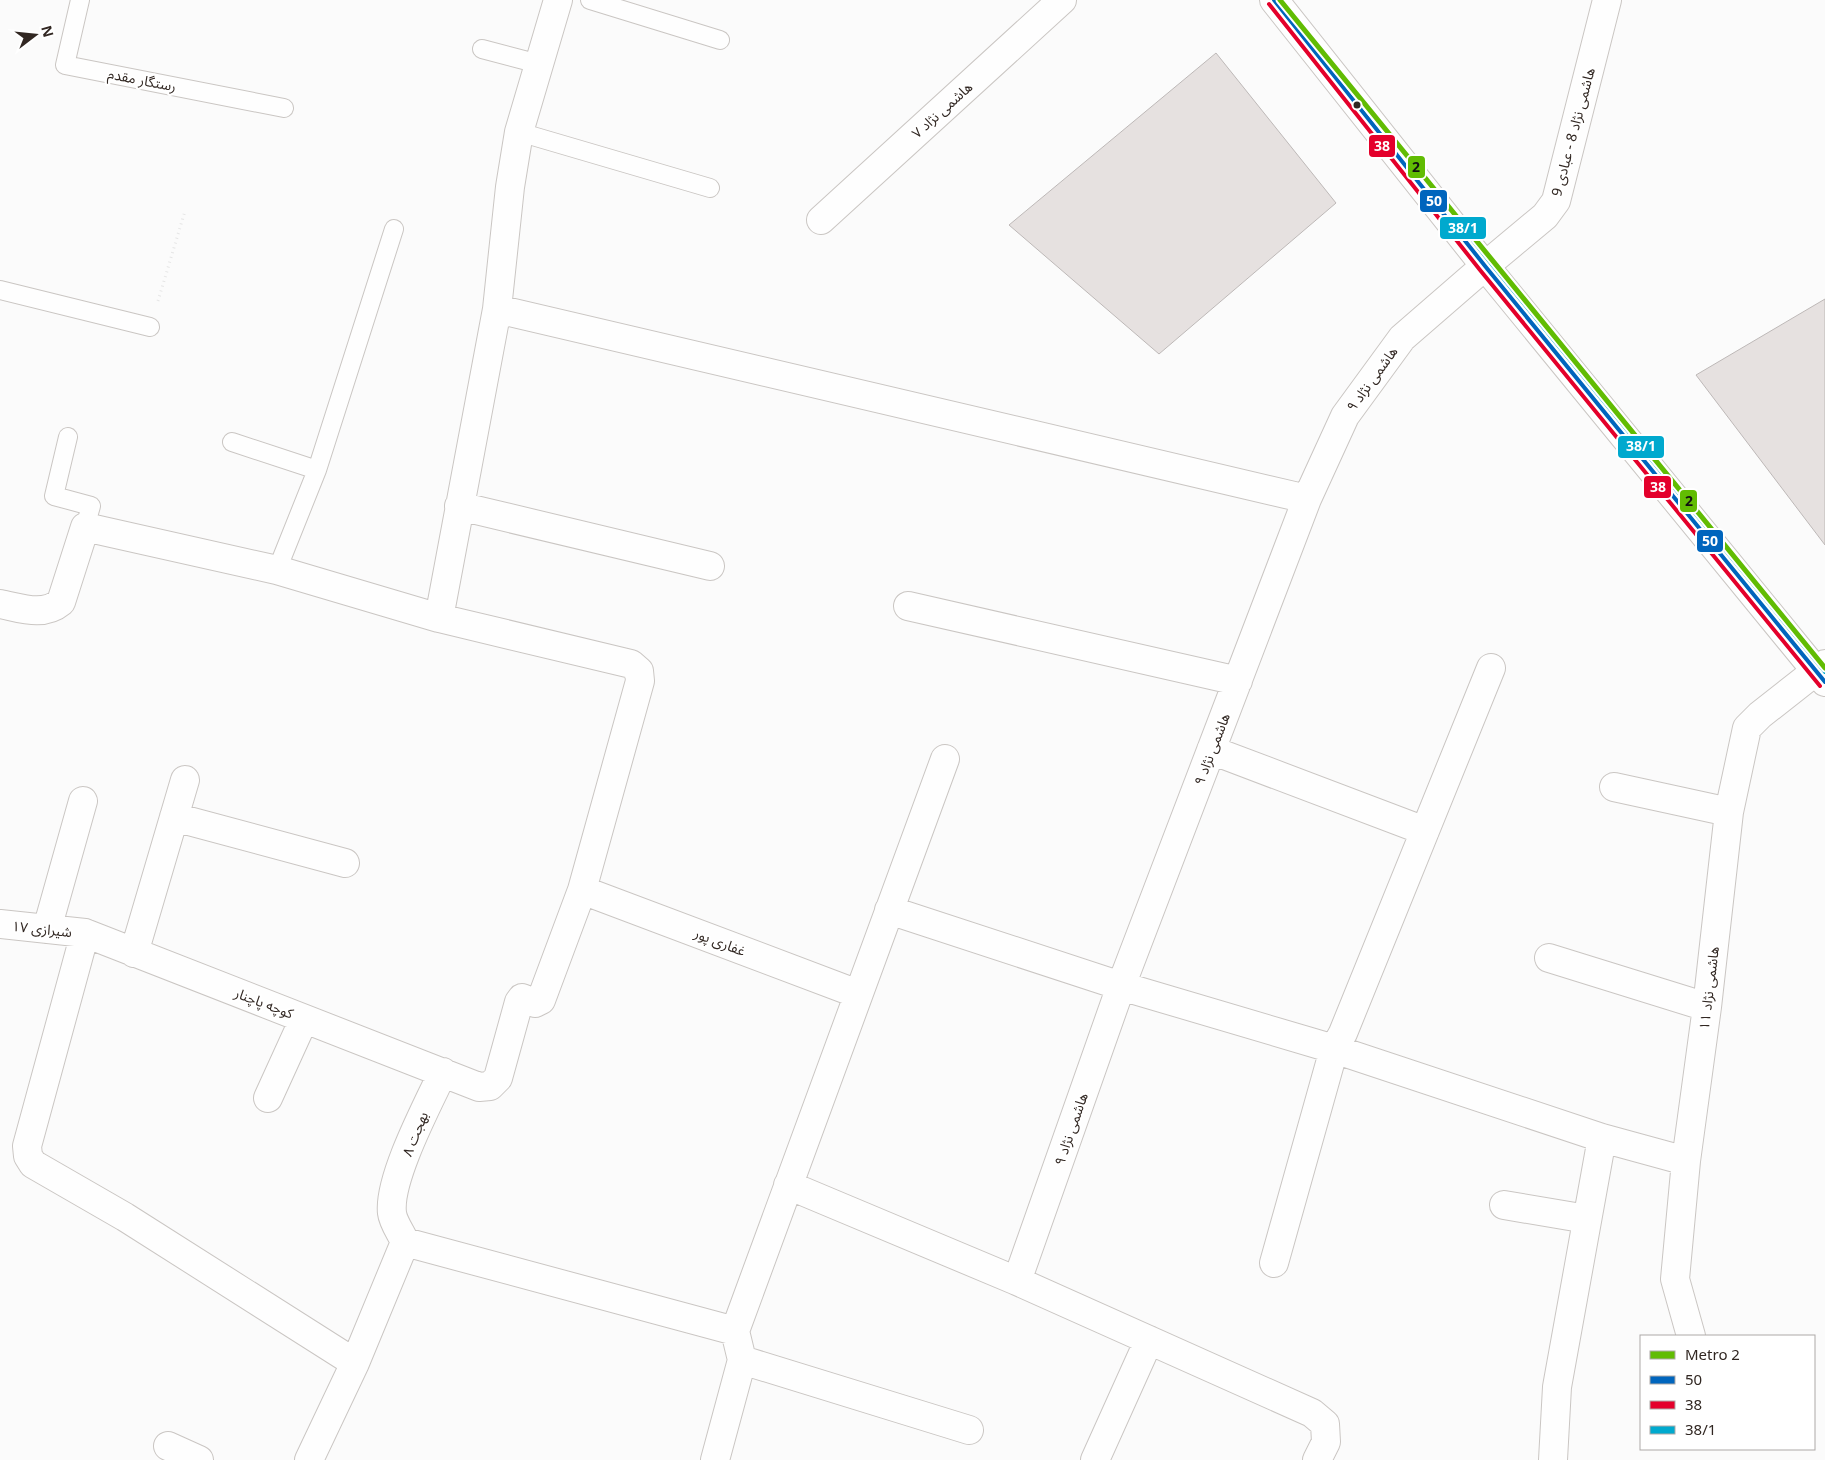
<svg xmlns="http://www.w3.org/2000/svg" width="1825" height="1460" viewBox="0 0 1825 1460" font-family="Georgia,'Noto Sans Arabic',serif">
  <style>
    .building { fill: #e6e1e0; stroke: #bdb8b7 }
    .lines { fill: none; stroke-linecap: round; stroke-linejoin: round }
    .service-casing { stroke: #cac6c3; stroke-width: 20 }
    .minor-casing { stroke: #cac6c3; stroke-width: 30 }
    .tertiary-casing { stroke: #cac6c3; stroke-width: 30 }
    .primary-casing { stroke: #cac6c3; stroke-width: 30 }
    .path { stroke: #e6e6e6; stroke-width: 3; stroke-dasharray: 1 4; stroke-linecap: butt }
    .service { stroke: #fefefe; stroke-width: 18 }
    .minor { stroke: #fefefe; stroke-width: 28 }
    .tertiary { stroke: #fefefe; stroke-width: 28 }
    .primary { stroke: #fefefe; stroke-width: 28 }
    .bus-1-casing { stroke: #fff; stroke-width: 8 }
    .bus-2-casing { stroke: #fff; stroke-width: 8 }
    .bus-3-casing { stroke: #fff; stroke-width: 8 }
    .bus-1 { stroke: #0065bd; stroke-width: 4 }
    .bus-2 { stroke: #e4002b; stroke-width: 4 }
    .bus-3 { stroke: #00a9ce; stroke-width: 4 }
    .metro-1-casing { stroke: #fff; stroke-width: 9 }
    .metro-1 { stroke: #61bc03; stroke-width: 5 }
    .bus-dot { fill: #312722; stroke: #fff; stroke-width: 2 }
    .labels { text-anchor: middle; stroke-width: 4.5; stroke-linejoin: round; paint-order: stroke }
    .street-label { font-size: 14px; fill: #312722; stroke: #fff }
    .line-badge { stroke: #fff; stroke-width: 2 }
    .badge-label { font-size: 14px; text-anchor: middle; font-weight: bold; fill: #fff }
    .pale-badge-label { font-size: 14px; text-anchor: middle; font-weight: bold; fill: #111 }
  </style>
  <rect width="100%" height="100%" fill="#fbfbfb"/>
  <path class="building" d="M 1216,53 L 1336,203 L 1159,354 L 1009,225 Z
    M 1825,299 L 1825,545 L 1696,375 Z"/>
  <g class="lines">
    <defs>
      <path id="service" d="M 80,0 L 65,65 L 284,108
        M 590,0 L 720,40
        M 482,49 L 539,64
        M 519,132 L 710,188
        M 0,290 L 150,327
        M 68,437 L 54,496 L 91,506 L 85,527
        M 232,442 L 317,470
        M 277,570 L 317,470 L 394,229"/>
      <path id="minor" d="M 821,220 L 1062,0
        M 497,309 L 1307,499
        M 459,506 L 710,566
        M 0,604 C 21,608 43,617 61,602 L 85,527 L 277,570 L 439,618 L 631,664 L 639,671 L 640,681 L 582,890 L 541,1000 L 535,1003 L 522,998 L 519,1002 L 498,1078 L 490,1086 L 479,1087 L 85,933 L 0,924
        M 908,606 L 1238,681
        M 439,618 L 497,309 L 510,187 L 519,132 L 558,0
        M 1211,750 L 1425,831
        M 1614,787 L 1729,812
        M 174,817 L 345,863
        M 582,890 L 858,994
        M 889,910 L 1121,986 L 1334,1049 L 1602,1138 L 1686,1161
        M 47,929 L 83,801
        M 85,933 L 27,1146 L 28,1156 L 33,1164 L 125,1217 L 355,1363
        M 134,953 L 185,780
        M 1549,958 L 1707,1007
        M 268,1098 L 304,1019
        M 788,1185 L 1017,1281 L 1312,1413 L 1325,1424 L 1326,1442 L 1317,1460
        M 1504,1205 L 1587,1219
        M 405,1242 L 735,1331
        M 1274,1263 L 1334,1049 L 1343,1033 L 1491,668
        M 1017,1281 L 1121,986 L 1307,499 L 1345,416 L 1402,338 L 1485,266
        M 1691,1336 L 1675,1279 L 1686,1161 L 1707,1007 L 1729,812 L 1747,728 L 1760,715 L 1825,664
        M 742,1360 L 969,1430
        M 168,1446 L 199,1460
        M 309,1460 L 355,1363 L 405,1242 C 401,1233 393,1222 392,1213 C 388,1179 428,1104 443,1072
        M 715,1460 L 742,1360 L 735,1331 L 945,759
        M 1095,1460 L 1149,1340
        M 1553,1460 L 1557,1387 L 1602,1138"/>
      <path id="tertiary" d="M 1485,266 L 1545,216 L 1556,201 L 1607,0"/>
      <path id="primary" d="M 1274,0 L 1485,266 L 1825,682"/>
    </defs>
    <use href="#service" class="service-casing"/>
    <use href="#minor" class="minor-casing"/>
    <use href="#tertiary" class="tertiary-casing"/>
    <use href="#primary" class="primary-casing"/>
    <path class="path" d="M 158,301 L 185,211"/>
    <use href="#service" class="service"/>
    <use href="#minor" class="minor"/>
    <use href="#tertiary" class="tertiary"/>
    <use href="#primary" class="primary"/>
    <defs>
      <path id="bus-1" d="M 1274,0 L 1485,266 L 1825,682"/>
      <path id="bus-2" d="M 1269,4 L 1480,270 L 1820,686"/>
      <path id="bus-3" d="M 1282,0 L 1490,262 L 1825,672"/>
    </defs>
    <use href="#bus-1" class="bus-1-casing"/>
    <use href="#bus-2" class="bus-2-casing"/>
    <use href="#bus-3" class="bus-3-casing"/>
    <use href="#bus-1" class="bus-1"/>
    <use href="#bus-2" class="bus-2"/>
    <use href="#bus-3" class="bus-3"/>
    <defs>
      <path id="metro-1" d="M 1280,0 L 1825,668"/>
    </defs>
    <use href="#metro-1" class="metro-1-casing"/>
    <use href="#metro-1" class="metro-1"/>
  </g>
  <circle class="bus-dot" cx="1357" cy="105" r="4.5"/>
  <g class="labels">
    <g class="street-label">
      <text transform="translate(142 80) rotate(11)" y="5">رستگار مقدم</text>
      <text transform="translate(942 110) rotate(-42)" y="5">هاشمی نژاد ۷</text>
      <text transform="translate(1573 132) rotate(-75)" y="5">هاشمی نژاد 8 - عبادی 9</text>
      <text transform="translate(1372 379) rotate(-54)" y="5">هاشمی نژاد ۹</text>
      <text transform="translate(1212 749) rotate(-69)" y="5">هاشمی نژاد ۹</text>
      <text transform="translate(42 929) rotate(6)" y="5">شیرازی ۱۷</text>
      <text transform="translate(720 942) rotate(21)" y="5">غفاری پور</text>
      <text transform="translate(1709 988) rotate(-83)" y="5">هاشمی نژاد ۱۱</text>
      <text transform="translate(264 1003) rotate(21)" y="5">کوچه پاچنار</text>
      <text transform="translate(1071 1129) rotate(-71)" y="5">هاشمی نژاد ۹</text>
      <text transform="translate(415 1134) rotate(-68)" y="5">بهجت ۸</text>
    </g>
  </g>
  <g class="line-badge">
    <rect x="1368" y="134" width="28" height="24" rx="5" fill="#e4002b"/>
    <rect x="1407" y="155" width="19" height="24" rx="5" fill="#61bc03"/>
    <rect x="1419" y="189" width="29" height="24" rx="5" fill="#0065bd"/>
    <rect x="1439" y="216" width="48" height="24" rx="5" fill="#00a9ce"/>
    <rect x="1617" y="435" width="48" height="24" rx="5" fill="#00a9ce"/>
    <rect x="1643" y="475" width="29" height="24" rx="5" fill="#e4002b"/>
    <rect x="1679" y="489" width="19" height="24" rx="5" fill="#61bc03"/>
    <rect x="1696" y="529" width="28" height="24" rx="5" fill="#0065bd"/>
  </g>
  <g class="badge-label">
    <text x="1382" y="151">38</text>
    <text x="1434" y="206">50</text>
    <text x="1463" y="233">38/1</text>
    <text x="1641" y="451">38/1</text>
    <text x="1658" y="492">38</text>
    <text x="1710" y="546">50</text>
  </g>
  <g class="pale-badge-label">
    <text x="1416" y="172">2</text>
    <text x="1689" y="506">2</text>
  </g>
  <rect x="1640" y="1335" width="175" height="115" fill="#ffffff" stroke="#ada9a7"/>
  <rect x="1650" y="1351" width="25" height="8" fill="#61bc03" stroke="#ada9a7"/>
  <text x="1685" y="1360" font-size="15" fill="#312722">Metro 2</text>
  <rect x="1650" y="1376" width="25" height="8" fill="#0065bd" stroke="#ada9a7"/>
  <text x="1685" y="1385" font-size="15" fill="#312722">50</text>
  <rect x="1650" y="1401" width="25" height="8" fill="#e4002b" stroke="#ada9a7"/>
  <text x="1685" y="1410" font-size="15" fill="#312722">38</text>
  <rect x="1650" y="1426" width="25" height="8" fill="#00a9ce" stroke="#ada9a7"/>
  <text x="1685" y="1435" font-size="15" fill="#312722">38/1</text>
  <g transform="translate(35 35) rotate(74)" stroke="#ffffff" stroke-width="4" paint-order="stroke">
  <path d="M0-4L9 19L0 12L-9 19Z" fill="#312722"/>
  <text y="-8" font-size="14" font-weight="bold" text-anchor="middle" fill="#312722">N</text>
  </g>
</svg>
